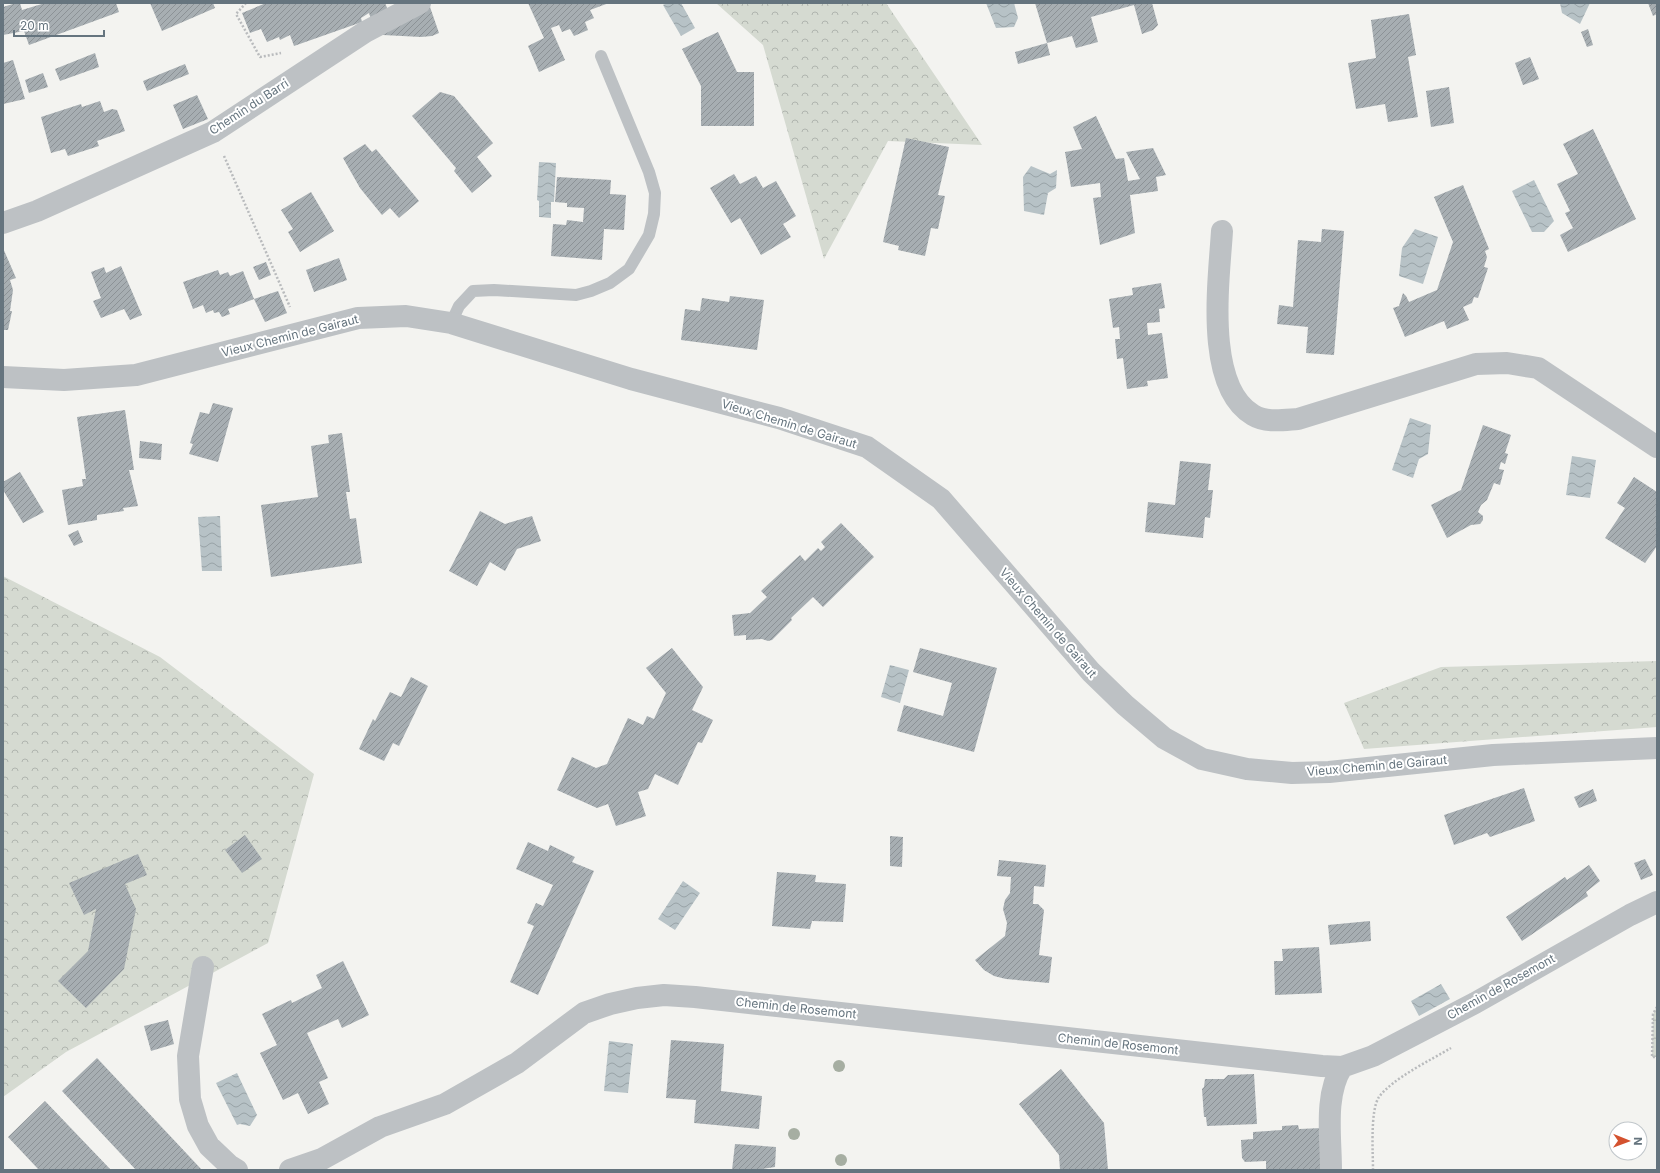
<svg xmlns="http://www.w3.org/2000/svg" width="1660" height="1173" viewBox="0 0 1660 1173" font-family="Inter,sans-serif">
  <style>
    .forest { fill: url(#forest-crowns) }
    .water { fill: url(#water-waves) }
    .building { fill: url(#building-hatch) }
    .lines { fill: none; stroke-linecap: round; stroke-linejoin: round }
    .path { stroke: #b9bbbd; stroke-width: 2.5; stroke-dasharray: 2 2; stroke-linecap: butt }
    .lane { stroke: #bdc1c4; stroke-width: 12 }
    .street { stroke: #bdc1c4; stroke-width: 22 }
    .tree { fill: #a6aea2 }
    .labels { text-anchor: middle; stroke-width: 4; stroke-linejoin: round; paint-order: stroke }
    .street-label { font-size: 12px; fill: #65747e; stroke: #fff }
  </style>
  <defs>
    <pattern id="forest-crowns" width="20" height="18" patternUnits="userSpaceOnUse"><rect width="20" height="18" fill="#d5dad1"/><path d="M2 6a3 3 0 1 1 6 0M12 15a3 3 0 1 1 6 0" fill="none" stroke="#b0b5af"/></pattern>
    <pattern id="water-waves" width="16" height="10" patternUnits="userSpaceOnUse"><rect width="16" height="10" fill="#b7c2c6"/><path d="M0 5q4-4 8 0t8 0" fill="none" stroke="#98a2a6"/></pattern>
    <pattern id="building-hatch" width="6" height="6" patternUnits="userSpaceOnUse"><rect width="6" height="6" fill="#a7aeb2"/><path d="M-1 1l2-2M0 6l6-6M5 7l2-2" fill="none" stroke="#8c9296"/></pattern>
  </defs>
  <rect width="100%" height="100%" fill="#f3f3f0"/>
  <path class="forest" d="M 716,3 L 886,3 L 982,145 L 888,141 L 824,259 L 763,45 Z
    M 3,576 L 160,657 L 314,774 L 268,943 L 66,1052 L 3,1097 Z
    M 1657,661 L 1657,727 L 1364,749 L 1344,703 L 1441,667 Z
    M 1657,1007 L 1657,1057 L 1652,1057 L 1653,1014 Z"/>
  <path class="water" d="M 667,3 L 681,3 L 695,28 L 681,36 L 663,5 Z
    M 986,3 L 1014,3 L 1018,18 L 1014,27 L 996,28 Z
    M 1560,3 L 1590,3 L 1580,24 L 1562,13 Z
    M 539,162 L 556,163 L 554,202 L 551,202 L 551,218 L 539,217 L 539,201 L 537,200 Z
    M 1031,166 L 1050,174 L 1057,170 L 1056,188 L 1048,193 L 1044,215 L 1024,211 L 1023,177 Z
    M 1534,180 L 1554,221 L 1544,232 L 1532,232 L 1512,191 Z
    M 1415,229 L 1438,237 L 1423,284 L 1399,276 L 1402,248 Z
    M 1410,418 L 1431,425 L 1428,454 L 1419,459 L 1413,478 L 1392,470 Z
    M 1572,456 L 1596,460 L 1590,498 L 1566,495 Z
    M 220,516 L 222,571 L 202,571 L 198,517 Z
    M 890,665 L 909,670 L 900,703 L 881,697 Z
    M 683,881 L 700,893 L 675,930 L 658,919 Z
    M 1441,984 L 1450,999 L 1419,1016 L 1411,1001 Z
    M 609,1041 L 633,1044 L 628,1093 L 604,1091 Z
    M 237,1073 L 257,1115 L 250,1126 L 240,1124 L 237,1125 L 216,1083 Z"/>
  <path class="building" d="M 16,3 L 20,3 L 22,10 L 45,3 L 116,3 L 119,12 L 29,45 L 24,31 L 3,35 L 3,7 Z
    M 150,3 L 213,3 L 215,8 L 162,31 Z
    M 266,3 L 385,3 L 388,10 L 371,19 L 369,13 L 361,18 L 362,22 L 294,46 L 290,35 L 280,40 L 279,37 L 267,42 L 261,29 L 250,33 L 242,13 Z
    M 528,3 L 609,3 L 590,10 L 594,18 L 585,22 L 588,30 L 574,36 L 570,29 L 562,32 L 559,25 L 551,28 L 565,60 L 539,72 L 528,46 L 544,38 Z
    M 1035,3 L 1152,3 L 1158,25 L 1153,30 L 1142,34 L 1134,5 L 1091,17 L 1098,42 L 1076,48 L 1072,36 L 1047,43 Z
    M 1648,3 L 1657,3 L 1657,14 L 1653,16 Z
    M 430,7 L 439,33 L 432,36 L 421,37 L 383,35 L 378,28 Z
    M 1409,14 L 1416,55 L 1408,57 L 1418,117 L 1388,122 L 1385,104 L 1356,109 L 1348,63 L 1376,58 L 1371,20 Z
    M 1588,29 L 1593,45 L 1587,47 L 1581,32 Z
    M 718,32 L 737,72 L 754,72 L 754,126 L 701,126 L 701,86 L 682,49 Z
    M 1047,43 L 1050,55 L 1018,64 L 1015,52 Z
    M 95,53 L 99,67 L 60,81 L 55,69 Z
    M 1530,57 L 1539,79 L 1523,85 L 1515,63 Z
    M 13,60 L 25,99 L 3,104 L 3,63 Z
    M 185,64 L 189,74 L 147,91 L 143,81 Z
    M 43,73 L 48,87 L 29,93 L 25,80 Z
    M 1449,87 L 1454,123 L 1431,127 L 1426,91 Z
    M 440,92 L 454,96 L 493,143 L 477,157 L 492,176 L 472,193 L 454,171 L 456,168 L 412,116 Z
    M 197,95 L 208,119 L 183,129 L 173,105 Z
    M 100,101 L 104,112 L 112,109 L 117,110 L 125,131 L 97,141 L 99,146 L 68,156 L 65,149 L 51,153 L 41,117 L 81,104 L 82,107 Z
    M 1096,116 L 1116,159 L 1124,158 L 1128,181 L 1140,179 L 1126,152 L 1153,148 L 1166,175 L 1156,177 L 1158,191 L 1130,195 L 1135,233 L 1100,245 L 1093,198 L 1101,197 L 1100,183 L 1071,187 L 1065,152 L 1082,149 L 1073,127 Z
    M 1593,129 L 1636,219 L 1568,252 L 1560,235 L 1573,228 L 1565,213 L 1570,211 L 1557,184 L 1578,174 L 1563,144 Z
    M 906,138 L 949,147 L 938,195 L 945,196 L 938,229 L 931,228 L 925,256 L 898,250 L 899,246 L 883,242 Z
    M 365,144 L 372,152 L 376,149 L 419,201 L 399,218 L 390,208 L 382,215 L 360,188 L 343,158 Z
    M 734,174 L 740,184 L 756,176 L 763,188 L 776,181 L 796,216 L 783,224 L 791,237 L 761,255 L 740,218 L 731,223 L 710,188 Z
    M 557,177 L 611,180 L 610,194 L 626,195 L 624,230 L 604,229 L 602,260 L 551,256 L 553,224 L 566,225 L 567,220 L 583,222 L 584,208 L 567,207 L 567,203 L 555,202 Z
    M 1463,185 L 1489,249 L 1485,251 L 1487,257 L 1484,267 L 1488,268 L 1478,298 L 1474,297 L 1472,303 L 1463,307 L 1469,320 L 1447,329 L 1444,321 L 1405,337 L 1393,308 L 1399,306 L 1403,293 L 1406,296 L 1409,302 L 1437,290 L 1453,242 L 1434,197 Z
    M 311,192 L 334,231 L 300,252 L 288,232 L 293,229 L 281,210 Z
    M 1322,229 L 1344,231 L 1334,355 L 1306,353 L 1308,327 L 1277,324 L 1279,305 L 1293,307 L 1298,240 L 1321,242 Z
    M 3,248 L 16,278 L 10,280 L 13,290 L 10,311 L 12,311 L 8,330 L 3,330 Z
    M 339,258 L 347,280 L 314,292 L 306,270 Z
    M 266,262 L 271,275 L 259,280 L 253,267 Z
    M 121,266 L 142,315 L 130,320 L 124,309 L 101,318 L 93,301 L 101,298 L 91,272 L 104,267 L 106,273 Z
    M 218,270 L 220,275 L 228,272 L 230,276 L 243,271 L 254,299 L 228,309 L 230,314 L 222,317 L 219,312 L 214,313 L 213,310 L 206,313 L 203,305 L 193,309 L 183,282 Z
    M 1161,283 L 1165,308 L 1159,309 L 1160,322 L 1147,323 L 1148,335 L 1162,333 L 1168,378 L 1147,381 L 1148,386 L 1127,389 L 1123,358 L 1117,359 L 1115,339 L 1120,339 L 1119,327 L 1113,328 L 1109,299 L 1133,295 L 1132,288 Z
    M 278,291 L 287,313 L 265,322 L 254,299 Z
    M 730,296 L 764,300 L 757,350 L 681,340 L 685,309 L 700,311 L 702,298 L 729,302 Z
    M 213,403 L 233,408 L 218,462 L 189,454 L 193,444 L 190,443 L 200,412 L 209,414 Z
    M 125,410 L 134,470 L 129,470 L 138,506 L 123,508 L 124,511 L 97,515 L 97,520 L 68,525 L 62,490 L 83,486 L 82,479 L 86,479 L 77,417 Z
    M 1483,425 L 1511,435 L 1505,453 L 1508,454 L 1505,464 L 1501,462 L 1499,469 L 1504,470 L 1500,485 L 1494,483 L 1487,500 L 1481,505 L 1478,512 L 1483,516 L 1483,520 L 1480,524 L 1471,525 L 1447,538 L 1431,505 L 1461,490 Z
    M 342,433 L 350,492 L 346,492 L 350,519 L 356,518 L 362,563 L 271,577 L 261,505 L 318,497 L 311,446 L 329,443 L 328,435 Z
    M 140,441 L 162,444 L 161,460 L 139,458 Z
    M 1180,461 L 1211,464 L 1208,490 L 1213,490 L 1210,518 L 1205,517 L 1203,538 L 1145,532 L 1148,502 L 1175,505 Z
    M 20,472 L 44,512 L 23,523 L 3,490 L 3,482 Z
    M 1634,477 L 1657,492 L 1657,546 L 1645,563 L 1605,538 L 1625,508 L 1617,503 Z
    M 480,511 L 505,524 L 532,516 L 541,541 L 517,549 L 505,571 L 490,562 L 477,586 L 449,571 Z
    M 841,523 L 874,557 L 823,607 L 813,597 L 791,618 L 792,620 L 772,640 L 768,641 L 762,639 L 746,640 L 746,635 L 734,636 L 732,615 L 750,613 L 767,597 L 761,591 L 800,555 L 805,561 L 818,548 L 821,551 L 825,547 L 821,542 Z
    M 78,530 L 83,542 L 74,546 L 68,535 Z
    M 672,648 L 703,687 L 692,710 L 713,720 L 702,743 L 698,742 L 678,785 L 655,774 L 648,789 L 638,792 L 646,816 L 616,826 L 608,804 L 597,808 L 557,790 L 572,757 L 596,768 L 607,764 L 628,718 L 643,725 L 647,716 L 654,719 L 666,693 L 646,668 Z
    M 920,648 L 997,668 L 974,752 L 897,731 L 904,705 L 943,716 L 952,683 L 913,672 Z
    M 411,677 L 428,686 L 399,746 L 393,743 L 384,761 L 359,749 L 373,719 L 375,721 L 390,692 L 401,697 Z
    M 1524,788 L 1535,821 L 1490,837 L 1487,833 L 1454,845 L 1444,815 Z
    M 1593,789 L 1597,801 L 1579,808 L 1574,797 Z
    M 245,835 L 262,859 L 242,873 L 225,850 Z
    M 890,836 L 903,837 L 902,867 L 890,866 Z
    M 528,842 L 548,851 L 550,845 L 575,857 L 572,862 L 594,871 L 538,995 L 510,982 L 534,926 L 527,923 L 536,903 L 543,906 L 553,885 L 516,869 Z
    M 138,854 L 147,875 L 125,884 L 136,909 L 124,969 L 86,1008 L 58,981 L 88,951 L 96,909 L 84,915 L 69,883 Z
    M 1645,859 L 1653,875 L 1641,880 L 1634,863 Z
    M 999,860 L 1046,865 L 1044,887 L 1034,886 L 1033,904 L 1038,904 L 1044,910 L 1039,955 L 1052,957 L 1049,983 L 1006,979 L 994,976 L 984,970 L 975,960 L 1005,936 L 1007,923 L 1003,909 L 1005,900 L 1010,893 L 1011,877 L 997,876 Z
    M 1589,865 L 1600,881 L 1586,892 L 1588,896 L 1522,941 L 1506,917 L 1565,877 L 1567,880 Z
    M 777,872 L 816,875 L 815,882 L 846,884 L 843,922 L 812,921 L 810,929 L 772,926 Z
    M 1370,921 L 1371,941 L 1330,945 L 1328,925 Z
    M 1319,947 L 1322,993 L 1275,995 L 1274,961 L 1283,961 L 1282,949 Z
    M 343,961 L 369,1015 L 342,1028 L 338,1019 L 307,1033 L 328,1078 L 319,1082 L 329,1104 L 308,1114 L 298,1093 L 283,1100 L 260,1053 L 277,1045 L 262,1014 L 291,1000 L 292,1003 L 322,988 L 316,975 Z
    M 168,1020 L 174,1044 L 151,1051 L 144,1026 Z
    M 671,1040 L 724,1044 L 721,1091 L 762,1096 L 759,1129 L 694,1123 L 696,1100 L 666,1098 Z
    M 97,1058 L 202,1170 L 136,1170 L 62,1091 Z
    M 1061,1069 L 1104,1123 L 1108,1170 L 1060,1170 L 1059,1155 L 1019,1104 Z
    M 1254,1074 L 1257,1124 L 1207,1126 L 1206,1117 L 1204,1117 L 1202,1089 L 1204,1087 L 1205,1079 L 1224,1079 L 1228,1075 Z
    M 45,1101 L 111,1170 L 39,1170 L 8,1137 Z
    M 1298,1125 L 1299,1129 L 1322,1128 L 1324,1170 L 1266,1170 L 1266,1161 L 1245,1162 L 1242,1158 L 1241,1140 L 1253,1139 L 1253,1132 L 1282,1130 L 1282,1126 Z
    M 735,1144 L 776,1147 L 775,1167 L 755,1170 L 732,1170 Z"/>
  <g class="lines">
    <path class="path" d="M 246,3 L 236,14 L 260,57 L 281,53
      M 224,156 L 290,307
      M 1657,1007 L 1653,1014 L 1652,1057 L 1657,1057
      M 1373,1170 C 1373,1153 1370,1110 1379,1097 C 1393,1078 1431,1060 1451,1048"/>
    <path class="lane" d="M 451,323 L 459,306 L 473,291 L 494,290 L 576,295 L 591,291 L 610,283 L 629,269 L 649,235 L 654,214 L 655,193 L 649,172 L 601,56"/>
    <path class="street" d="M 3,223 L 37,211 L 213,132 L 365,32 L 420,3
      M 1222,231 C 1219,280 1204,386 1253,415 C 1266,423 1283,420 1298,419 L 1476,364 L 1507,363 L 1538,368 L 1657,447
      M 3,377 L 64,380 L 136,375 L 358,318 L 406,316 L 451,323 L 631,379 L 779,418 L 867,447 L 941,499 L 1091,672 L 1125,705 L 1164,738 L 1202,759 L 1247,769 L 1292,773 L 1329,772 L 1493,755 L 1657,748
      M 203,967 L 188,1056 L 190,1099 L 198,1126 L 209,1146 L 229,1165 L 237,1170
      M 290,1170 L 322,1159 L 380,1127 L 445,1104 L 517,1063 L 584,1013 L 610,1004 L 637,998 L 664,995 L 695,997 L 1322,1066 L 1342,1067 L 1373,1056 L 1475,1003 L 1630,915 L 1657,902
      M 1331,1170 C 1331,1137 1324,1095 1342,1067"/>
  </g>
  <g class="tree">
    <circle cx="839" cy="1066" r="6"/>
    <circle cx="794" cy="1134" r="6"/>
    <circle cx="841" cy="1160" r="6"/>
  </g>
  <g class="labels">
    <g class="street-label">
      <text transform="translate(249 107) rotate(-33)" y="4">Chemin du Barri</text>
      <text transform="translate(290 336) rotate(-14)" y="4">Vieux Chemin de Gairaut</text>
      <text transform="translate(789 424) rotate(17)" y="4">Vieux Chemin de Gairaut</text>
      <text transform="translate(1048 623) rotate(49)" y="4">Vieux Chemin de Gairaut</text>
      <text transform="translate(1377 766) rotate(-5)" y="4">Vieux Chemin de Gairaut</text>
      <text transform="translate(1501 987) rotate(-29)" y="4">Chemin de Rosemont</text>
      <text transform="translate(796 1008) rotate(6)" y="4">Chemin de Rosemont</text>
      <text transform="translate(1118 1044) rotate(6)" y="4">Chemin de Rosemont</text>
    </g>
  </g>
  <rect width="1660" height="1173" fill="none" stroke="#65747e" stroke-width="8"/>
  <g transform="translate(1628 1141) rotate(91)"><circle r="19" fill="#ffffff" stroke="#c1c7cb"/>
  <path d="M0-3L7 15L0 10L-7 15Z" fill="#d4522f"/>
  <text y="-6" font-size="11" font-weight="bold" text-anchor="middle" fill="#65747e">N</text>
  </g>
  <path d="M14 30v6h90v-6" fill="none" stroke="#65747e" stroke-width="2"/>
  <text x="20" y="30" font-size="12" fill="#65747e" stroke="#ffffff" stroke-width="3" paint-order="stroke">20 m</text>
</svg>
